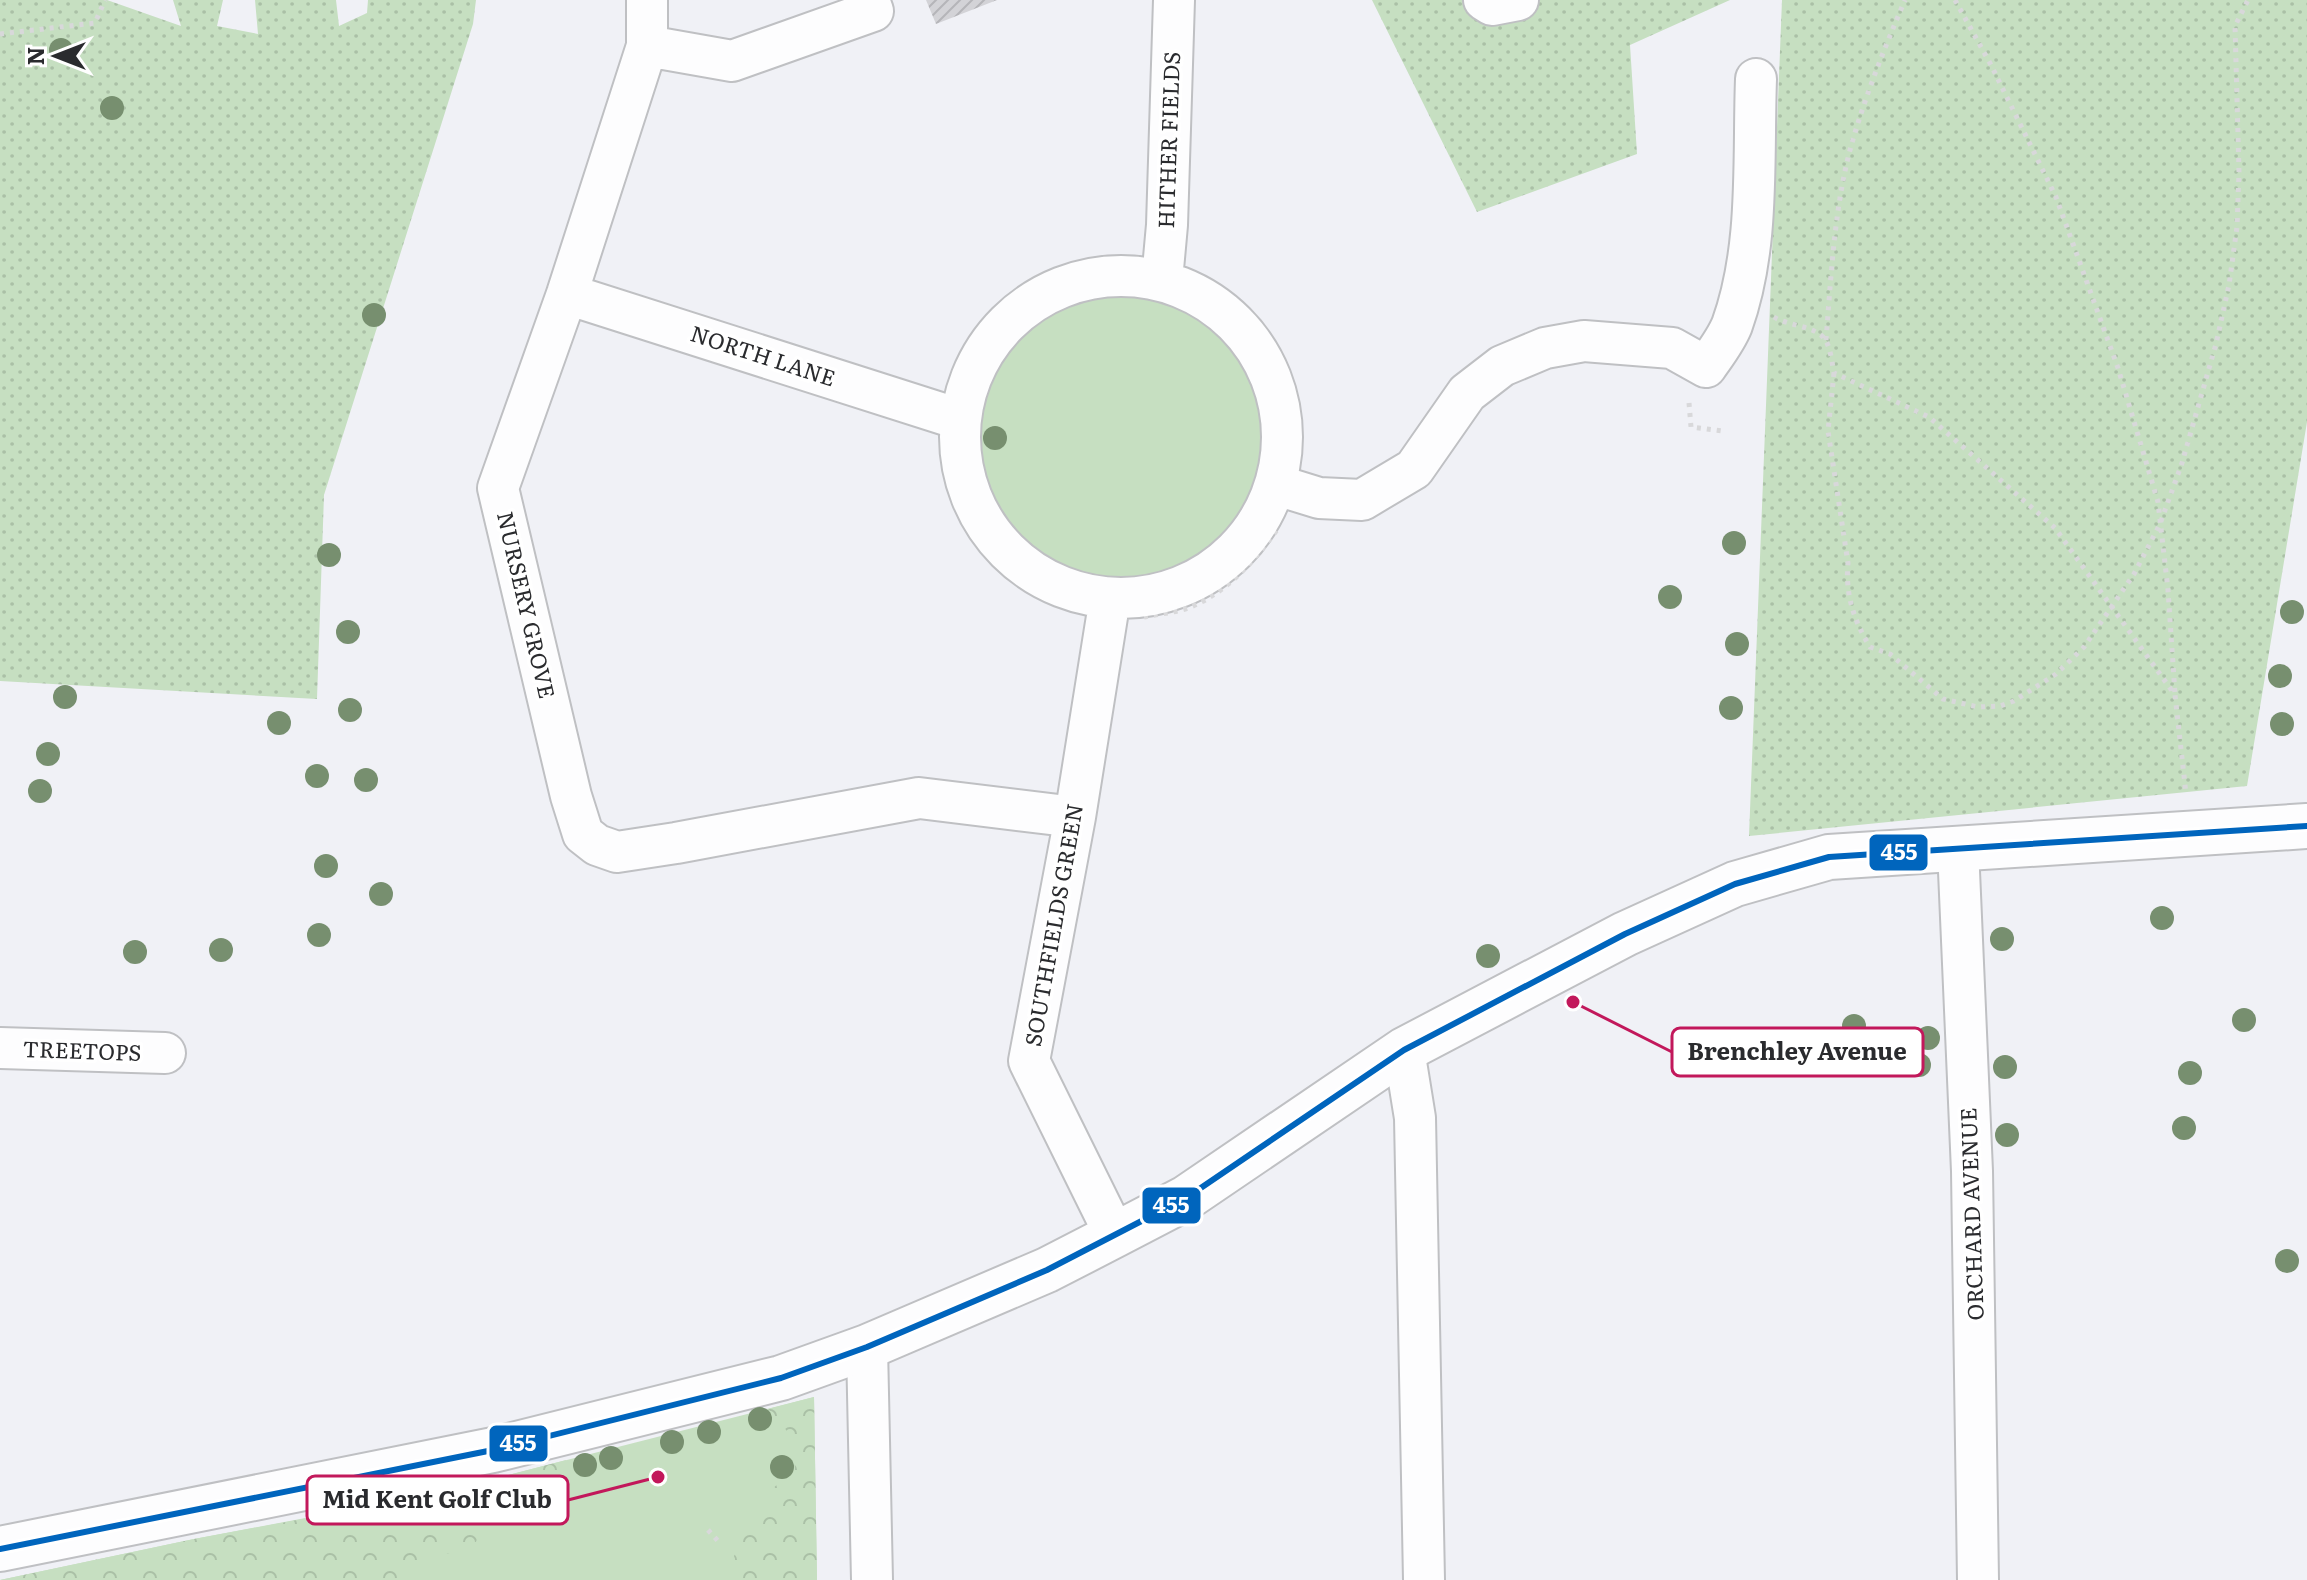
<svg xmlns="http://www.w3.org/2000/svg" width="2307" height="1580" viewBox="0 0 2307 1580" font-family="Literata,serif">
  <style>
    .grass { fill: #c6dfc1 }
    .forest { fill: url(#forest-crowns) }
    .park { fill: url(#park-dots) }
    .building { fill: url(#building-hatch) }
    .lines { fill: none; stroke-linecap: round; stroke-linejoin: round }
    .minor-casing { stroke: #bfc0c3; stroke-width: 44 }
    .tertiary-casing { stroke: #bfc0c3; stroke-width: 48 }
    .path { stroke: #d8d8da; stroke-width: 5; stroke-dasharray: 4 6; stroke-linecap: butt }
    .minor { stroke: #fdfdfe; stroke-width: 40 }
    .tertiary { stroke: #fdfdfe; stroke-width: 44 }
    .bus-1-casing { stroke: #fff; stroke-width: 12 }
    .bus-1 { stroke: #0065bd; stroke-width: 6 }
    .tree { fill: #778f6f }
    .labels { text-anchor: middle; stroke-width: 7; stroke-linejoin: round; paint-order: stroke }
    .street-label { font-size: 22px; fill: #2a2b2e; stroke: #fff }
    .leader { fill: none; stroke: #c2185b; stroke-width: 3 }
    .callout-dot { fill: #c2185b; stroke: #fff; stroke-width: 3 }
    .callout { fill: #fff; stroke: #c2185b; stroke-width: 3 }
    .callout-label { font-size: 24px; text-anchor: middle; font-weight: bold; fill: #2a2b2e }
    .line-badge { stroke: #fff; stroke-width: 3 }
    .badge-label { font-size: 22px; text-anchor: middle; font-weight: bold; fill: #fff }
  </style>
  <defs>
    <pattern id="forest-crowns" width="20" height="18" patternUnits="userSpaceOnUse" patternTransform="scale(2)"><rect width="20" height="18" fill="#c6dfc1"/><path d="M2 6a3 3 0 1 1 6 0M12 15a3 3 0 1 1 6 0" fill="none" stroke="#aac0a6"/></pattern>
    <pattern id="park-dots" width="8" height="8" patternUnits="userSpaceOnUse" patternTransform="scale(2)"><rect width="8" height="8" fill="#c6dfc1"/><path d="M2 2h.1M6 6h.1" fill="none" stroke="#aac0a6" stroke-width="1.8" stroke-linecap="round"/></pattern>
    <pattern id="building-hatch" width="6" height="6" patternUnits="userSpaceOnUse" patternTransform="scale(2)"><rect width="6" height="6" fill="#d3d3d7"/><path d="M-1 1l2-2M0 6l6-6M5 7l2-2" fill="none" stroke="#b5b5b9"/></pattern>
  </defs>
  <rect width="100%" height="100%" fill="#f0f1f6"/>
  <path class="grass" d="M974 437a146 146 0 1 1 292 0a146 146 0 1 1-292 0Z
    M 814,1397 L 817,1580 L 0,1580 L 194,1539 L 433,1494 Z"/>
  <path class="forest" d="M 814,1397 L 817,1580 L 741,1580 L 734,1556 L 757,1509 L 771,1489 L 795,1473 C 795,1445 790,1428 768,1409 Z
    M 566,1460 L 563,1479 L 489,1502 L 482,1531 L 469,1554 L 454,1552 L 415,1561 L 403,1580 L 0,1580 L 194,1539 L 433,1495 Z"/>
  <path class="park" d="M 0,0 L 107,0 L 181,26 L 173,0 L 223,0 L 217,26 L 258,34 L 255,0 L 336,0 L 339,26 L 367,13 L 368,0 L 476,0 L 473,24 L 324,495 L 317,699 L 0,681 Z
    M 1372,0 L 1730,0 L 1630,45 L 1637,154 L 1477,212 Z
    M 1782,0 L 2307,0 L 2307,422 L 2247,786 L 1749,836 Z"/>
  <path class="building" d="M 926,0 L 997,0 L 936,24 Z"/>
  <g class="lines">
    <defs>
      <path id="minor" d="M 647,0 L 647,46
        M 869,0 L 873,11 L 732,61 L 647,46 L 567,294 L 498,488 L 571,796 L 583,834 L 597,845 L 617,852 L 676,843 L 919,798 L 1075,817
        M 1484,0 L 1492,5 L 1518,0
        M960 437a161 161 0 1 1 322 0a161 161 0 1 1-322 0Z
        M 1162,280 L 1167,225 L 1174,0
        M 567,294 L 959,419
        M 1277,485 L 1319,498 L 1362,500 L 1414,469 L 1467,393 L 1502,366 L 1545,348 L 1584,341 L 1672,348 L 1706,367 C 1715,354 1726,340 1732,325 C 1760,247 1753,160 1756,79
        M 1110,598 L 1075,817 L 1029,1061 L 1115,1235
        M 1958,848 L 1972,1171 L 1978,1580
        M 0,1048 L 165,1053
        M 1404,1050 L 1415,1118 L 1424,1580
        M 867,1347 L 872,1580"/>
      <path id="tertiary" d="M 0,1549 L 493,1450 L 781,1378 L 867,1347 L 1047,1270 L 1115,1235 L 1186,1198 L 1404,1050 L 1625,934 L 1735,884 L 1829,857 L 2307,826"/>
    </defs>
    <use href="#minor" class="minor-casing"/>
    <use href="#tertiary" class="tertiary-casing"/>
    <path class="path" d="M 1955,0 L 1991,65 L 2056,197 L 2118,368 L 2158,502 L 2168,590 L 2175,694
      M 0,34 L 95,23 L 105,0
      M 1774,317 C 1788,326 1818,326 1826,341 C 1831,350 1832,364 1834,373 L 1929,417 L 2055,528 L 2175,695 L 2186,794
      M 1826,340 C 1831,278 1834,211 1850,150 C 1864,99 1884,49 1905,0
      M 1834,373 L 1828,431 L 1848,563 C 1845,594 1854,621 1870,647 L 1890,654 L 1943,699 L 1978,707 L 2000,706 L 2014,701 L 2056,674 L 2084,647 L 2134,574 L 2160,524 L 2182,463 L 2216,344 L 2229,285 L 2237,227 L 2239,172 L 2235,26 L 2248,0
      M 1689,403 L 1691,427 L 1722,431
      M 1144,617 C 1158,614 1174,613 1188,608 C 1228,593 1255,559 1280,526
      M 708,1530 L 719,1542"/>
    <use href="#minor" class="minor"/>
    <use href="#tertiary" class="tertiary"/>
    <defs>
      <path id="bus-1" d="M 0,1549 L 493,1450 L 781,1378 L 867,1347 L 1047,1270 L 1186,1198 L 1404,1050 L 1625,934 L 1735,884 L 1829,857 L 2307,826"/>
    </defs>
    <use href="#bus-1" class="bus-1-casing"/>
    <use href="#bus-1" class="bus-1"/>
  </g>
  <g class="tree">
    <circle cx="61" cy="50" r="12"/>
    <circle cx="112" cy="108" r="12"/>
    <circle cx="374" cy="315" r="12"/>
    <circle cx="995" cy="438" r="12"/>
    <circle cx="1734" cy="543" r="12"/>
    <circle cx="329" cy="555" r="12"/>
    <circle cx="1670" cy="597" r="12"/>
    <circle cx="2292" cy="612" r="12"/>
    <circle cx="348" cy="632" r="12"/>
    <circle cx="1737" cy="644" r="12"/>
    <circle cx="2280" cy="676" r="12"/>
    <circle cx="65" cy="697" r="12"/>
    <circle cx="1731" cy="708" r="12"/>
    <circle cx="350" cy="710" r="12"/>
    <circle cx="279" cy="723" r="12"/>
    <circle cx="2282" cy="724" r="12"/>
    <circle cx="48" cy="754" r="12"/>
    <circle cx="317" cy="776" r="12"/>
    <circle cx="366" cy="780" r="12"/>
    <circle cx="40" cy="791" r="12"/>
    <circle cx="326" cy="866" r="12"/>
    <circle cx="381" cy="894" r="12"/>
    <circle cx="2162" cy="918" r="12"/>
    <circle cx="319" cy="935" r="12"/>
    <circle cx="2002" cy="939" r="12"/>
    <circle cx="221" cy="950" r="12"/>
    <circle cx="135" cy="952" r="12"/>
    <circle cx="1488" cy="956" r="12"/>
    <circle cx="2244" cy="1020" r="12"/>
    <circle cx="1854" cy="1026" r="12"/>
    <circle cx="1928" cy="1038" r="12"/>
    <circle cx="1919" cy="1065" r="12"/>
    <circle cx="2005" cy="1067" r="12"/>
    <circle cx="2190" cy="1073" r="12"/>
    <circle cx="2184" cy="1128" r="12"/>
    <circle cx="2007" cy="1135" r="12"/>
    <circle cx="2287" cy="1261" r="12"/>
    <circle cx="760" cy="1419" r="12"/>
    <circle cx="709" cy="1432" r="12"/>
    <circle cx="672" cy="1442" r="12"/>
    <circle cx="611" cy="1458" r="12"/>
    <circle cx="585" cy="1465" r="12"/>
    <circle cx="782" cy="1467" r="12"/>
  </g>
  <g class="labels">
    <g class="street-label">
      <text transform="translate(1169 140) rotate(-88)" y="8">HITHER FIELDS</text>
      <text transform="translate(763 356) rotate(18)" y="8">NORTH LANE</text>
      <text transform="translate(526 605) rotate(77)" y="8">NURSERY GROVE</text>
      <text transform="translate(1054 925) rotate(-80)" y="8">SOUTHFIELDS GREEN</text>
      <text transform="translate(82 1051) rotate(2)" y="8">TREETOPS</text>
      <text transform="translate(1972 1214) rotate(-92)" y="8">ORCHARD AVENUE</text>
    </g>
  </g>
  <path class="leader" d="M1573 1002L1672 1052M658 1477L568 1500"/>
  <g class="callout-dot">
    <circle cx="1573" cy="1002" r="8"/>
    <circle cx="658" cy="1477" r="8"/>
  </g>
  <g class="callout">
    <rect x="1672" y="1028" width="251" height="48" rx="8"/>
    <rect x="307" y="1476" width="261" height="48" rx="8"/>
  </g>
  <g class="callout-label">
    <text x="1797" y="1060">Brenchley Avenue</text>
    <text x="437" y="1508">Mid Kent Golf Club</text>
  </g>
  <g class="line-badge">
    <rect x="1868" y="833" width="61" height="39" rx="8" fill="#0065bd"/>
    <rect x="1141" y="1186" width="61" height="39" rx="8" fill="#0065bd"/>
    <rect x="488" y="1424" width="61" height="39" rx="8" fill="#0065bd"/>
  </g>
  <g class="badge-label">
    <text x="1899" y="860">455</text>
    <text x="1171" y="1213">455</text>
    <text x="518" y="1451">455</text>
  </g>
  <g transform="translate(56 56) rotate(270)" stroke="#ffffff" stroke-width="6" paint-order="stroke">
  <path d="M0-6L14 30L0 20L-14 30Z" fill="#2a2b2e"/>
  <text y="-12" font-size="22" font-weight="bold" text-anchor="middle" fill="#2a2b2e">N</text>
  </g>
</svg>
